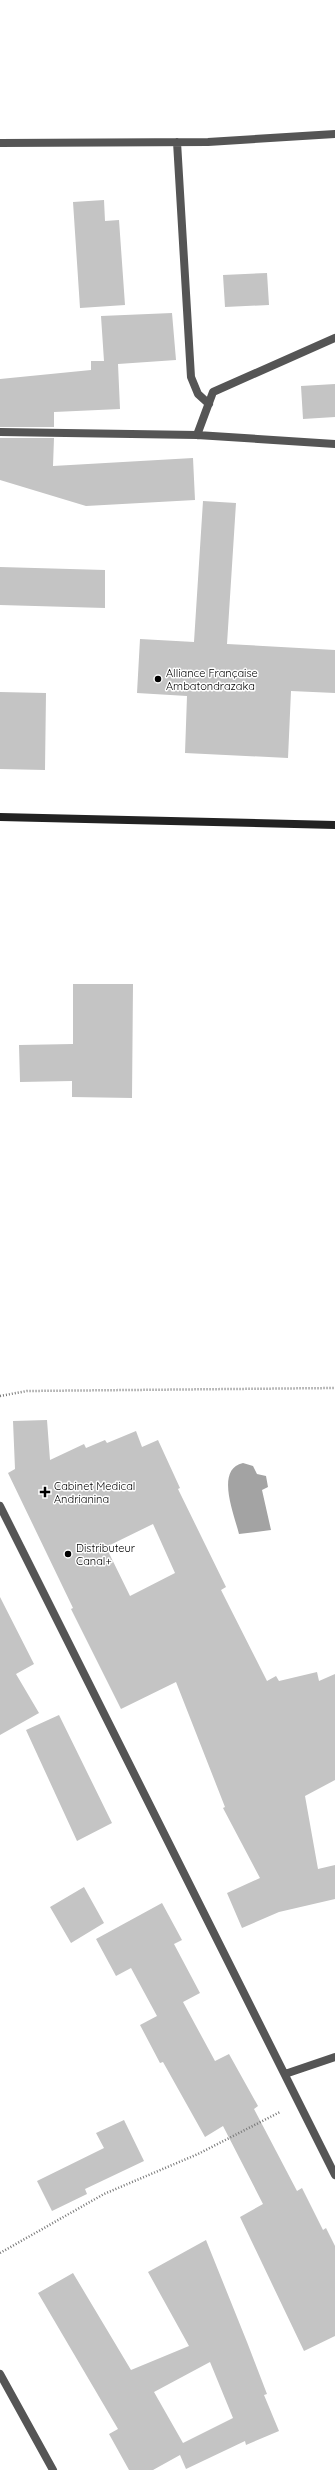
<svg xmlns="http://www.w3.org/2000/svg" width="335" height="2470" viewBox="0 0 335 2470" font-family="Quicksand,sans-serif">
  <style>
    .water { fill: #a3a3a3 }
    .building { fill: #c4c4c4; fill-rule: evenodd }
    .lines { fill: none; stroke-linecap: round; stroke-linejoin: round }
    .path { stroke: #777; stroke-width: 2.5; stroke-dasharray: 1 2; stroke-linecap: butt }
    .street { stroke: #555; stroke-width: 8 }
    .secondary { stroke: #222; stroke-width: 8 }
    .poi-dot { fill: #000; stroke: #fff; stroke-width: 1.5 }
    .labels { text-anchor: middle; stroke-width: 3; stroke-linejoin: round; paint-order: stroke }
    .poi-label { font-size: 11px; fill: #000; stroke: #fff; text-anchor: start }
  </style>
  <rect width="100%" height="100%" fill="#fff"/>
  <path class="water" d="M 243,1463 L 253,1466 L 257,1474 L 266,1476 L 268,1487 L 262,1490 L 271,1530 L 239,1534 C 234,1514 215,1469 243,1463 Z"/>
  <path class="building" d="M 104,200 L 105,221 L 119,220 L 125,305 L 80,308 L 73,202 Z
    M 267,273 L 269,305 L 225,307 L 223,275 Z
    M 172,313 L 176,360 L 118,364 L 120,409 L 54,412 L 54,427 L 0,427 L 0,379 L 91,370 L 91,361 L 104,361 L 101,316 Z
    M 335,384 L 335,417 L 303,419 L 301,386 Z
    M 0,438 L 54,438 L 53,466 L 193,458 L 195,500 L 86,506 L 0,480 Z
    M 203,501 L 236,503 L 227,644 L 335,650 L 335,693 L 291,691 L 288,758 L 185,753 L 187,696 L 137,693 L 140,639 L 194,642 Z
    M 0,567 L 105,570 L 105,608 L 0,605 Z
    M 0,692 L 46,693 L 45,770 L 0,769 Z
    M 73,984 L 133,984 L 132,1098 L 72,1097 L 72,1081 L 20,1082 L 19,1045 L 73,1044 Z
    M 47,1420 L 50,1460 L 84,1444 L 86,1448 L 105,1440 L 107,1443 L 136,1431 L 142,1447 L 158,1440 L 180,1488 L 178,1489 L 226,1587 L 221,1590 L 267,1681 L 276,1676 L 279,1681 L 317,1672 L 319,1681 L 335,1674 L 335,1780 L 305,1796 L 318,1869 L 335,1865 L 335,1899 L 279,1912 L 242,1928 L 227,1893 L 260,1878 L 223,1808 L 225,1807 L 176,1682 L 121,1709 L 71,1609 L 73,1608 L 8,1473 L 15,1469 L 13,1421 ZM 153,1524 L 175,1573 L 130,1596 L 106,1547 Z
    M 0,1597 L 34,1664 L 16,1674 L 39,1713 L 0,1735 Z
    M 59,1715 L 112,1823 L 77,1841 L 26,1730 Z
    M 84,1887 L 104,1923 L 71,1943 L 50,1907 Z
    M 162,1903 L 182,1940 L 174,1944 L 200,1993 L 183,2002 L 215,2061 L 229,2054 L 258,2106 L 254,2109 L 297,2191 L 302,2188 L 323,2230 L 326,2228 L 335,2246 L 335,2336 L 304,2351 L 240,2217 L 263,2204 L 223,2126 L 205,2137 L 163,2062 L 160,2063 L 140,2025 L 157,2016 L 131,1968 L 116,1976 L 96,1939 Z
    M 124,2120 L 144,2161 L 85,2189 L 87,2194 L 52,2211 L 37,2181 L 104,2148 L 96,2133 Z
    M 206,2240 L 247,2342 L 267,2394 L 264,2395 L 279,2431 L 246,2445 L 245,2441 L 186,2469 L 180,2455 L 153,2470 L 129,2470 L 109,2434 L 118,2429 L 38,2293 L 73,2273 L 131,2370 L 189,2346 L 148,2272 ZM 210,2362 L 233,2418 L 183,2443 L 154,2392 Z"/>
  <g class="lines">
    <path class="path" d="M 0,1396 L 27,1391 L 335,1388
      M 0,2253 L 104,2194 L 198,2154 L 280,2112"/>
    <path class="street" d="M 177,142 L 191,377 L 198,394 L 209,404
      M 0,143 L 208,142 L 335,134
      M 0,432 L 197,435 L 335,444
      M 197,435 L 213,392 L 335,338
      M 0,1506 L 335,2175
      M 285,2074 L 335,2057
      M 0,2374 L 53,2470"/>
    <path class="secondary" d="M 0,817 L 335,825"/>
  </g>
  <g class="poi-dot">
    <circle cx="158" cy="679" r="4"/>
    <path d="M43 1486h4v4h4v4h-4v4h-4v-4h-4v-4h4z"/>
    <circle cx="68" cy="1554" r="4"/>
  </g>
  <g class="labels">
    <g class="poi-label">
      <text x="166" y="677">Alliance Française<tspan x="166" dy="13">Ambatondrazaka</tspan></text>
      <text x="54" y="1490">Cabinet Medical<tspan x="54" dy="13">Andrianina</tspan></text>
      <text x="76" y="1552">Distributeur<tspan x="76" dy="13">Canal+</tspan></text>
    </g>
  </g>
</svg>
